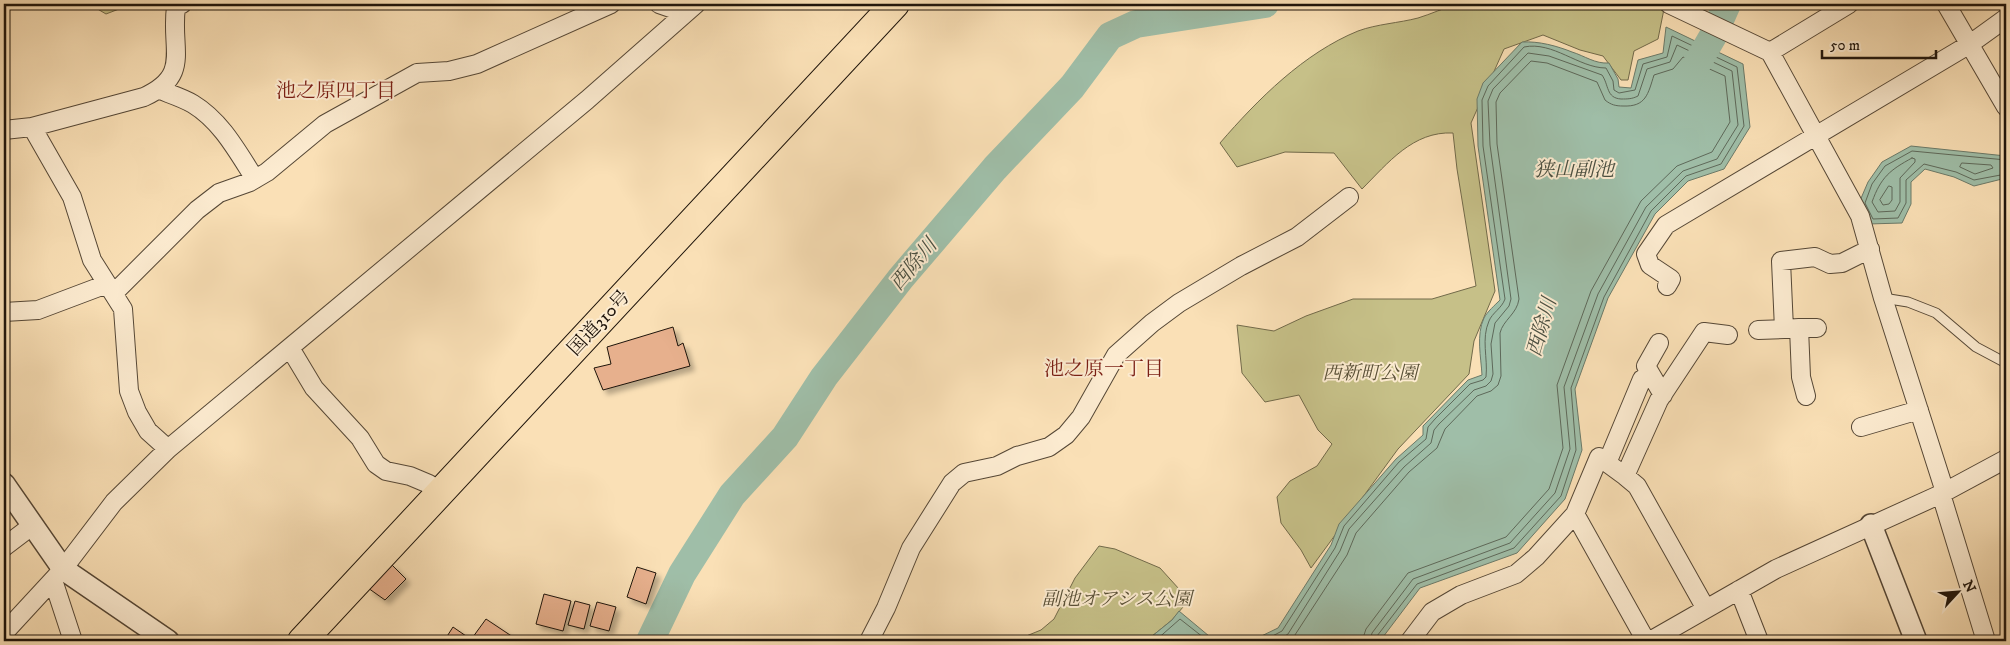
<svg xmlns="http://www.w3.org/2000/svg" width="2010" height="645" viewBox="0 0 2010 645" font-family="'IM FELL DW Pica','Noto Serif JP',serif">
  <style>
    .green { fill: #c6c088; stroke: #726a4a }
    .water { fill: #9fbea8; stroke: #6b7a69 }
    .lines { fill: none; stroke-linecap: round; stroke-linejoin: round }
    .shore { stroke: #5e695a; stroke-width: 1 }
    .river { stroke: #9fbea8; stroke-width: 28 }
    .building { fill: #e7b08d; stroke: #1e140b; filter: url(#shadow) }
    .service-casing { stroke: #554736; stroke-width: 11 }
    .minor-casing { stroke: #554736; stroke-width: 20 }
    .tertiary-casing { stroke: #554736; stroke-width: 24 }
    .trunk-casing { stroke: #1e140b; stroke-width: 30 }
    .service { stroke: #fcebd0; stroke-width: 9 }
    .minor { stroke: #fcebd0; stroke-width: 18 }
    .tertiary { stroke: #fcebd0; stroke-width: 21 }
    .trunk { stroke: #fae0b6; stroke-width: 28 }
    .labels { text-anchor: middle; stroke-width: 4; stroke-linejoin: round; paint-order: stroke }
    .street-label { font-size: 19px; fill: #1e140b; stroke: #fcebd0 }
    .park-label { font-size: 19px; font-style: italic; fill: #595037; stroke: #fcebd0 }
    .neighbourhood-label { font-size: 20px; fill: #7a1f14; stroke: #fcebd0 }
    .water-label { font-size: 20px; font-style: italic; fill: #4b5042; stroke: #fcebd0 }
  </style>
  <defs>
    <filter id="shadow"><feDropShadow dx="4.5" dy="4.5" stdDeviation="2.5" flood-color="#0004"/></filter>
  </defs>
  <rect width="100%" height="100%" fill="#fae0b6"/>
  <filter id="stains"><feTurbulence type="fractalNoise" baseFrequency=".004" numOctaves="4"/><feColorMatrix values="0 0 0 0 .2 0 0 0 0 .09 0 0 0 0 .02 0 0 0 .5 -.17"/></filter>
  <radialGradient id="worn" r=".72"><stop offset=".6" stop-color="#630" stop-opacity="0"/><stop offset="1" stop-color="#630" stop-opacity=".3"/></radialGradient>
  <path class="green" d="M 89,4 L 132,4 L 106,14 Z
    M 1457,4 L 1665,4 L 1658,39 L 1634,51 L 1628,80 L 1621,80 L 1603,56 L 1580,50 L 1543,35 L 1504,49 L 1471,123 L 1495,291 L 1474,341 L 1469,374 L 1398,449 L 1311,568 L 1301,550 L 1281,523 L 1277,497 L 1290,481 L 1317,466 L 1332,444 L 1318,430 L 1299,395 L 1265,402 L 1242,373 L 1237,325 L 1274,331 L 1306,316 L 1353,299 L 1432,299 L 1476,286 L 1457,169 L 1453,133 C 1413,131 1388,163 1362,189 L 1334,153 L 1285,152 L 1237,167 L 1220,143 C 1258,99 1304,53 1358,31 C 1377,24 1399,23 1418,18 C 1431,14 1444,8 1457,4 Z
    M 1099,546 L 1115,549 L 1160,568 L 1189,600 L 1172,620 L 1146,641 L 1014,641 L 1041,630 L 1054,619 L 1075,578 Z"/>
  <path class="water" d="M 1666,27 L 1743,64 L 1750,127 L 1724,169 L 1688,181 L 1655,214 L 1608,298 L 1575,389 L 1582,450 L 1565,499 L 1517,553 L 1420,588 L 1380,641 L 1251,641 L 1278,628 L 1331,545 L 1339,524 L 1396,459 L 1423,435 L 1423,426 L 1468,380 L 1482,375 C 1481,357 1476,335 1484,318 C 1487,312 1495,305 1500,300 L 1478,146 L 1477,99 L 1483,83 L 1522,42 C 1539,41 1557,46 1572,52 C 1585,56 1595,64 1609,63 L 1618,79 L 1619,87 L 1631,88 L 1638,60 L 1663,53 Z
    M 1911,146 L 2006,156 L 2006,178 L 1974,186 L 1954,177 L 1925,169 L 1911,182 L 1911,204 L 1902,223 L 1868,224 L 1859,203 L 1868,182 L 1882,162 Z
    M 1179,611 L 1215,641 L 1146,641 L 1172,620 Z"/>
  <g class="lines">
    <path class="shore" d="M 1912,158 L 1915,159 L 1915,162 L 1900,178 L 1900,202 L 1895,211 L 1878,212 L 1872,202 C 1881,177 1890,170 1912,158 Z
      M 2006,160 L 1912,151 L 1885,166 L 1872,184 L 1865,203 L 1873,219 L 1898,218 L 1906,203 L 1906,180 L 1924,164 L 1956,172 L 1974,180 L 2006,174
      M 1962,163 L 1991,165 L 1993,168 L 1975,174 L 1960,167 Z
      M 1889,186 L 1892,187 L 1892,200 L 1889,204 L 1883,205 L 1880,200 Z
      M 1155,641 L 1180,619 L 1208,641
      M 1263,641 L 1282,631 L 1335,548 L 1344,526 L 1399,462 L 1426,439 L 1428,427 L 1435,419 L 1470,384 L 1483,380 L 1486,377 C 1488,358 1481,339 1489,321 C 1492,313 1502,308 1505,299 L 1483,146 L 1482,100 L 1488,86 L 1524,47 C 1553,41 1579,68 1606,68 L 1613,81 L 1614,90 L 1619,93 L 1635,90 L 1643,64 L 1667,57 L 1672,36 L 1737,67 L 1744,126 L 1721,164 L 1686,176 L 1651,211 L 1604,297 L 1571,388 L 1576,450 L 1561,496 L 1514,548 L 1417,584 L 1377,636 L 1376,641
      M 1277,641 L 1288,634 L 1340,551 L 1349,529 L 1404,467 L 1431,443 L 1434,430 L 1439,424 L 1474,390 L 1486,386 L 1491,381 L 1493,374 L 1491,344 L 1495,323 L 1509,306 L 1511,299 L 1490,145 L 1488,101 L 1493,89 L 1528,53 L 1549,56 L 1602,75 C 1609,85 1606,98 1621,99 C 1628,99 1632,99 1638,96 L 1647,69 L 1670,62 L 1677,45 L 1732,71 L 1738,125 L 1717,159 L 1683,171 L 1646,207 L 1598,294 L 1564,387 L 1570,449 L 1555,493 L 1510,543 L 1413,579 L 1372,633 L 1370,641
      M 1291,641 L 1347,555 L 1356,533 L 1409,472 L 1437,448 L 1445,429 L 1477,396 L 1491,391 L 1498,385 L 1501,376 L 1500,333 C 1503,320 1517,314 1519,299 L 1497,144 L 1496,102 L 1500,93 L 1531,61 L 1547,63 L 1597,82 L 1605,100 C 1611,105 1616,106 1623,106 C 1646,107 1648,94 1654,75 L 1673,69 L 1683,57 L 1725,76 L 1730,122 L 1712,152 L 1677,166 L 1641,201 L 1591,291 L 1557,385 L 1563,448 L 1549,489 L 1506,537 L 1408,573 L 1366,629 L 1362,641"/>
    <path class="river" d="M 1688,79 L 1713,36 L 1727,4
      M 650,641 L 682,574 L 732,495 L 785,437 L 824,377 L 901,278 L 995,168 L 1072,87 L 1110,36 L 1136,24 L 1265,4"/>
  </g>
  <path class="building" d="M 673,327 L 678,346 L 683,343 L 690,366 L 603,390 L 594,368 L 611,364 L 607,347 Z
    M 391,564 L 406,579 L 385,600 L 368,588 Z
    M 637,567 L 656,573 L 646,604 L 627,597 Z
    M 544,594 L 571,601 L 563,631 L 536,624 Z
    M 575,601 L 590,605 L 584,629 L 568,625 Z
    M 597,602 L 616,607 L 609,631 L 590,626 Z
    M 486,619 L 519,641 L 470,641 Z
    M 453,627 L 466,636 L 463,641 L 444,641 Z"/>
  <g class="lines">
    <defs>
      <path id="service" d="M 1883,298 L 1908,302 L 1936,313 L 1976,347 L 2006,363"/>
      <path id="minor" d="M 659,4 L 685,13
        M 1669,4 L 1770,52 L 1860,216 L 1883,298 L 1945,492
        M 1946,4 L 2006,107
        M 1770,52 L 1849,4
        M 160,90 C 170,94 183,98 193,104 C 221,121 237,151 255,179
        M 32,127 L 72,197 L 92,260 L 123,309 L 129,391 L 137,412 L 148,431 L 168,449
        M 4,130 L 32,127 L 144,97 C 192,75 170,49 176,7 L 182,4
        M 1667,286 L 1671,279 L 1650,265 L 1646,254 L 1666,225 L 1970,44 L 2006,18
        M 114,293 L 197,210 L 219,193 L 250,182 L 267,172 L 325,124 L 417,73 L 449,71 L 477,64 L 611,4
        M 4,312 L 38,310 L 107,284
        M 1799,328 L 1817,328
        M 1758,330 L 1784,329
        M 1659,343 L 1646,366 L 1663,395
        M 290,348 L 314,388 L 360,438 L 376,464 L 386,471 L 410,476 L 429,484 L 439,491
        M 1806,396 L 1801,377 L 1799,328 L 1784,329 L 1781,261 L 1815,257 L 1830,264 L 1842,263 L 1870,249
        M 1861,427 L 1919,410
        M 1607,463 L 1642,379
        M 1941,494 L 1986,641
        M 1575,514 L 1646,641
        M 4,547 L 33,525
        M 53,580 L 73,641
        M 1739,590 L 1759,641
        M 1706,609 L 1637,486 L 1625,476 L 1659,400 L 1704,332 L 1728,335
        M 4,633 L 63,569 L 114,502 L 168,449 L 587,100 L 696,4
        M 869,641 L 886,608 L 911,548 L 952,483 L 964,473 L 997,466 L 1017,456 L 1049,447 L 1066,435 L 1081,417 L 1116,355 L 1152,323 L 1179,303 L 1241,266 L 1297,237 L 1349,197
        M 1410,641 L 1432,612 L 1461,595 L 1516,574 L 1536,557 L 1575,514 L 1599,457 L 1625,476
        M 1650,641 L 1776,569 L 1941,494 L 2006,459"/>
      <path id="tertiary" d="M 4,484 L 63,569 L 168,641
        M 1871,525 L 1916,641"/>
      <path id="trunk" d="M 302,641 L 895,4"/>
    </defs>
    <use href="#service" class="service-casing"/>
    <use href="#minor" class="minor-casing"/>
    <use href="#tertiary" class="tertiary-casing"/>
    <use href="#trunk" class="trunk-casing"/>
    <use href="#service" class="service"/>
    <use href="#minor" class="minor"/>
    <use href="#tertiary" class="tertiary"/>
    <use href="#trunk" class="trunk"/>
  </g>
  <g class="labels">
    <g class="street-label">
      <text transform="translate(598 322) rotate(-47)" y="7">国道310号</text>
    </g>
    <g class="park-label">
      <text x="1370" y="379">西新町公園</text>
      <text x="1117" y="605">副池オアシス公園</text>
    </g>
    <g class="neighbourhood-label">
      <text x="336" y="97">池之原四丁目</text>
      <text x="1104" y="375">池之原一丁目</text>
    </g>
    <g class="water-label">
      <text x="1574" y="176">狭山副池</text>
      <text transform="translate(913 264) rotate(-50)" y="7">西除川</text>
      <text transform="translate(1541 327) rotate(-74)" y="7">西除川</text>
    </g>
  </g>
  <rect width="2010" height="645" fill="none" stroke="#fae0b6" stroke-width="20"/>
  <rect x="5" y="5" width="2000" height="635" fill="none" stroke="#1e140b" stroke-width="2.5"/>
  <rect x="10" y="10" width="1990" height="625" fill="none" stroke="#1e140b"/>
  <g transform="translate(1958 592) rotate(64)" stroke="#fcebd0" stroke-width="4" paint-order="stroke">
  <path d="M0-4L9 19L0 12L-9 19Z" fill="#1e140b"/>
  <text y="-8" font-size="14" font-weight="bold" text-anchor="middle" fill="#1e140b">N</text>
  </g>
  <path d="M1822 50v8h114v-8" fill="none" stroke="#1e140b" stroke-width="2.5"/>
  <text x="1830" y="50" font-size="15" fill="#1e140b" stroke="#fcebd0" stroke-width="4" paint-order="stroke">50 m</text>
  <rect width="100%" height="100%" filter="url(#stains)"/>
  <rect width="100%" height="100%" fill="url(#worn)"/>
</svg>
